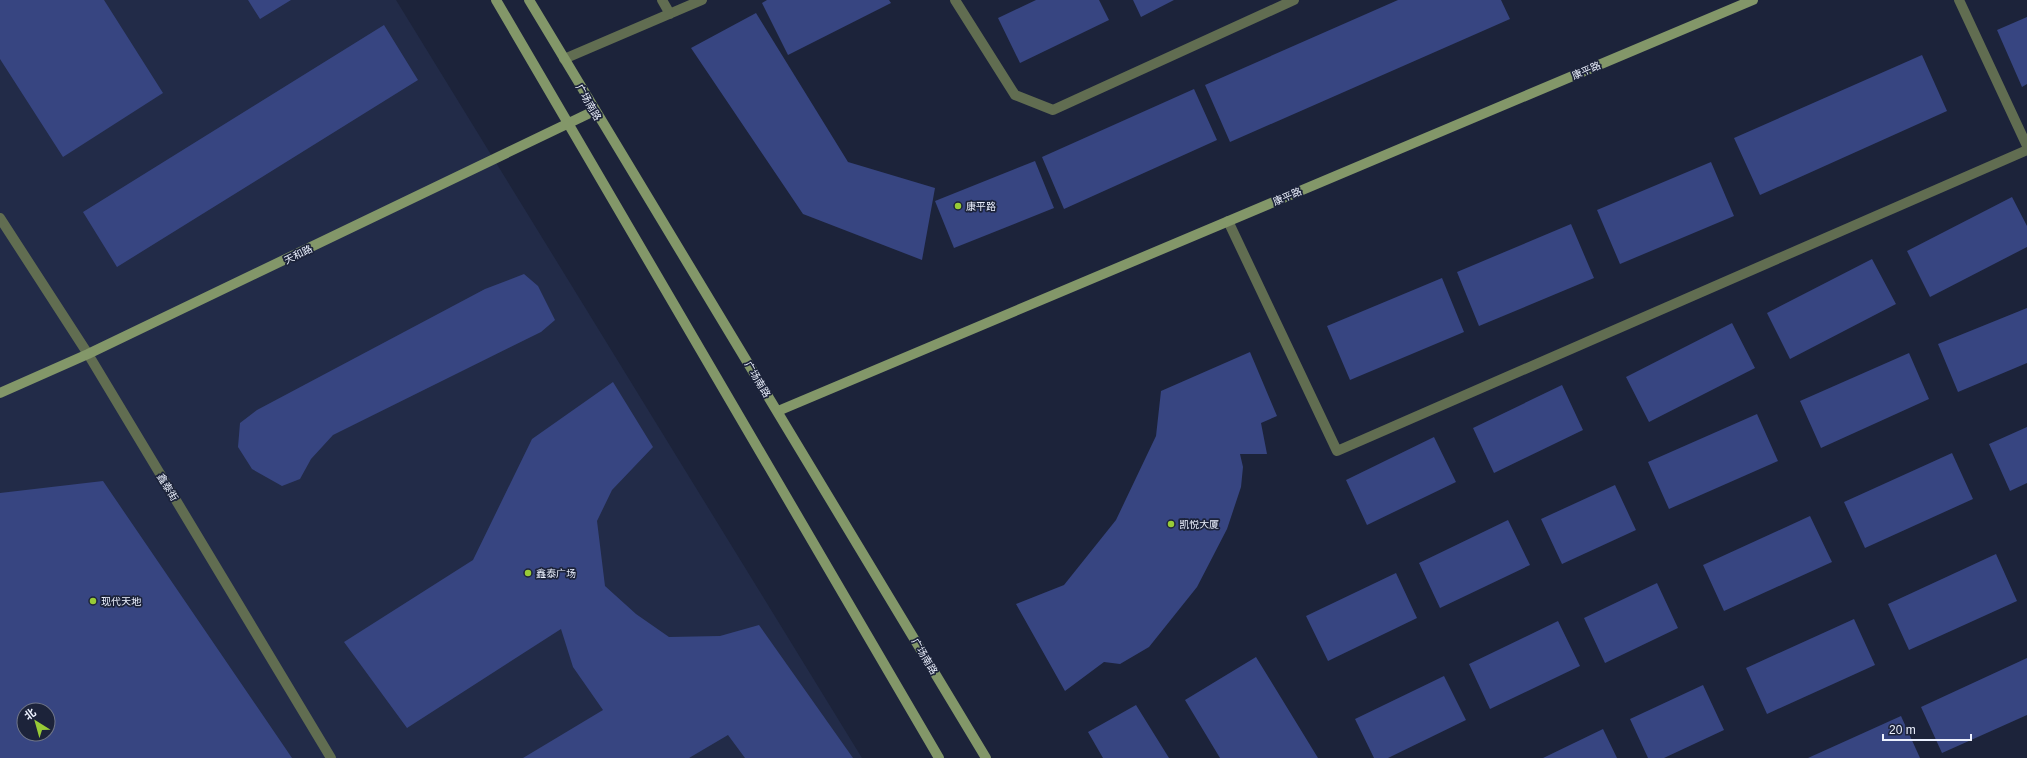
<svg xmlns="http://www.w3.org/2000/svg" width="2027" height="758" viewBox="0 0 2027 758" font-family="Arial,'Noto Sans SC',sans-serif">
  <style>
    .built { fill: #222b48; fill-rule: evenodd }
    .building { fill: #374581; fill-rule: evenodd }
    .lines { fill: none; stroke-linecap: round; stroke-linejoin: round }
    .lane { stroke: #616d51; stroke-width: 10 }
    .street { stroke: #616d51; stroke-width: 10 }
    .secondary { stroke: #839769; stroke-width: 10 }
    .poi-dot { fill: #98cb37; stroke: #1c233a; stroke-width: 1.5 }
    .labels { text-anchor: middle; stroke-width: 3.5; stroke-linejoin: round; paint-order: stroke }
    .street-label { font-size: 10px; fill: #ecf1fe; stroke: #1c233a }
    .poi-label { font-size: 10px; fill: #ecf1fe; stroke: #1c233a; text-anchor: start }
  </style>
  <rect width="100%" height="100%" fill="#1c233a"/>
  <path class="built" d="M 0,0 L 396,0 L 862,758 L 0,758 ZM 24,710 L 48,710 L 48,734 L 24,734 Z"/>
  <path class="building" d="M 0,0 L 104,0 L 163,93 L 63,157 L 0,59 Z
    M 248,0 L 291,0 L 260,19 Z
    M 767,0 L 889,0 L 891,3 L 788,55 L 762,3 Z
    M 1036,0 L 1099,0 L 1109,20 L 1020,63 L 998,18 Z
    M 1133,0 L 1174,0 L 1141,17 Z
    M 1398,0 L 1501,0 L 1510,19 L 1230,142 L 1205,85 Z
    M 756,13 L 848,162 L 935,188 L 922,260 L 803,214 L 691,48 Z
    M 2027,17 L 2027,84 L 2022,87 L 1997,30 Z
    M 384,25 L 418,80 L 117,267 L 83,212 Z
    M 1922,55 L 1947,111 L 1760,195 L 1734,138 Z
    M 1194,89 L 1217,140 L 1064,209 L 1042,157 Z
    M 1035,161 L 1054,208 L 954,248 L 935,201 Z
    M 1711,162 L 1734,216 L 1620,264 L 1597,210 Z
    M 2012,197 L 2027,226 L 2027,247 L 1930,297 L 1907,251 Z
    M 1571,224 L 1594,278 L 1479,326 L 1457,272 Z
    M 1872,259 L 1896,304 L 1790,359 L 1767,313 Z
    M 524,274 L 538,286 L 555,320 L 541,332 L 333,435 L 311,459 L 300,479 L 282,486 L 252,469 L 238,447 L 240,423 L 257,410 L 485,289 Z
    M 1442,278 L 1464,332 L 1350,380 L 1327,326 Z
    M 2027,308 L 2027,363 L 1958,392 L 1938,344 Z
    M 1732,323 L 1755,368 L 1649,422 L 1626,377 Z
    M 1250,352 L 1277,416 L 1261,423 L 1267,454 L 1240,454 L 1243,467 L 1241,487 L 1227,529 L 1197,587 L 1149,647 L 1120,664 L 1104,662 L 1065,691 L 1016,604 L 1064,585 L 1116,520 L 1156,436 L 1161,391 Z
    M 1909,353 L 1929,399 L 1821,448 L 1800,401 Z
    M 613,382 L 653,447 L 612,490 L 597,521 L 605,586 L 636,614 L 669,637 L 720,636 L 759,625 L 853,758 L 745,758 L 728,735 L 689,758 L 523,758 L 603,710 L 573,667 L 561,629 L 407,728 L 344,642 L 473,560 L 532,439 Z
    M 1562,385 L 1583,430 L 1494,473 L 1473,428 Z
    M 1757,414 L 1778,461 L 1669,509 L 1648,462 Z
    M 2027,427 L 2027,483 L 2010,491 L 1989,444 Z
    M 1434,437 L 1456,482 L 1367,525 L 1346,480 Z
    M 1952,453 L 1973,499 L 1865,548 L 1844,502 Z
    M 103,481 L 292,758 L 0,758 L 0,493 ZM 24,710 L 48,710 L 48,734 L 24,734 Z
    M 1615,485 L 1636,530 L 1562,564 L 1541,519 Z
    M 1810,516 L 1832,562 L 1724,611 L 1703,565 Z
    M 1508,520 L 1530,565 L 1440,608 L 1419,563 Z
    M 1996,554 L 2017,601 L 1909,650 L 1888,604 Z
    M 1396,573 L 1417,618 L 1328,661 L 1306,616 Z
    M 1657,583 L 1678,628 L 1605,663 L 1584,618 Z
    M 1854,619 L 1875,665 L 1767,714 L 1746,668 Z
    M 1558,621 L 1580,666 L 1490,709 L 1469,664 Z
    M 1256,657 L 1318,758 L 1220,758 L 1185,700 Z
    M 2027,658 L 2027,715 L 1942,753 L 1921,707 Z
    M 1444,676 L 1466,720 L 1388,758 L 1374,758 L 1355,719 Z
    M 1703,685 L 1724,730 L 1664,758 L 1648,758 L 1630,719 Z
    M 1136,705 L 1169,758 L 1103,758 L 1088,732 Z
    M 1901,716 L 1920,758 L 1808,758 Z
    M 1603,729 L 1617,758 L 1543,758 Z"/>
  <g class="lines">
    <path class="lane" d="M 662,0 L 670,14
      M 564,59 L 702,0
      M 1228,221 L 1337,451 L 2027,150"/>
    <path class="street" d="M 955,0 L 1015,95 L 1053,110 L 1294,0
      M 1959,0 L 2027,146
      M 0,218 L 88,354 L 331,758"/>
    <path class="secondary" d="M 496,0 L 939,758
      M 529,0 L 986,758
      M 0,393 L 88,354 L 594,111
      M 778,411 L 1753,0"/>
  </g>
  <g class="poi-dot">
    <circle cx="958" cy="206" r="4"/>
    <circle cx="1171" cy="524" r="4"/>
    <circle cx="528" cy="573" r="4"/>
    <circle cx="93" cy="601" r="4"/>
  </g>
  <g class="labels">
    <g class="street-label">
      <text transform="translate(1586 70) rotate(-23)" y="4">康平路</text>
      <text transform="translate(589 102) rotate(60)" y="4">广场南路</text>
      <text transform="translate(1287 196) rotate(-23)" y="4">康平路</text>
      <text transform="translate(298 254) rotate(-26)" y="4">天和路</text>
      <text transform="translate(758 379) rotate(59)" y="4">广场南路</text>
      <text transform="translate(168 487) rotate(59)" y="4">鑫泰街</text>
      <text transform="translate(925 656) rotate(59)" y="4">广场南路</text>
    </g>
    <g class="poi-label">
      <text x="966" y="210">康平路</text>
      <text x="1179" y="528">凯悦大厦</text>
      <text x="536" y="577">鑫泰广场</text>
      <text x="101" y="605">现代天地</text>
    </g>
  </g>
  <g transform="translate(36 722) rotate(323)"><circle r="19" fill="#1c233a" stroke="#6f7588"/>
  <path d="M0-3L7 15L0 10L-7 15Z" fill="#98cb37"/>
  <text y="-6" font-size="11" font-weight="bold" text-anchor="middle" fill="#ecf1fe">北</text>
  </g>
  <path d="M1883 734v6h88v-6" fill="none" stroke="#ecf1fe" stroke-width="2"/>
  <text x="1889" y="734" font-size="12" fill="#ecf1fe" stroke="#1c233a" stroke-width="3" paint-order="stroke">20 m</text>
</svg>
